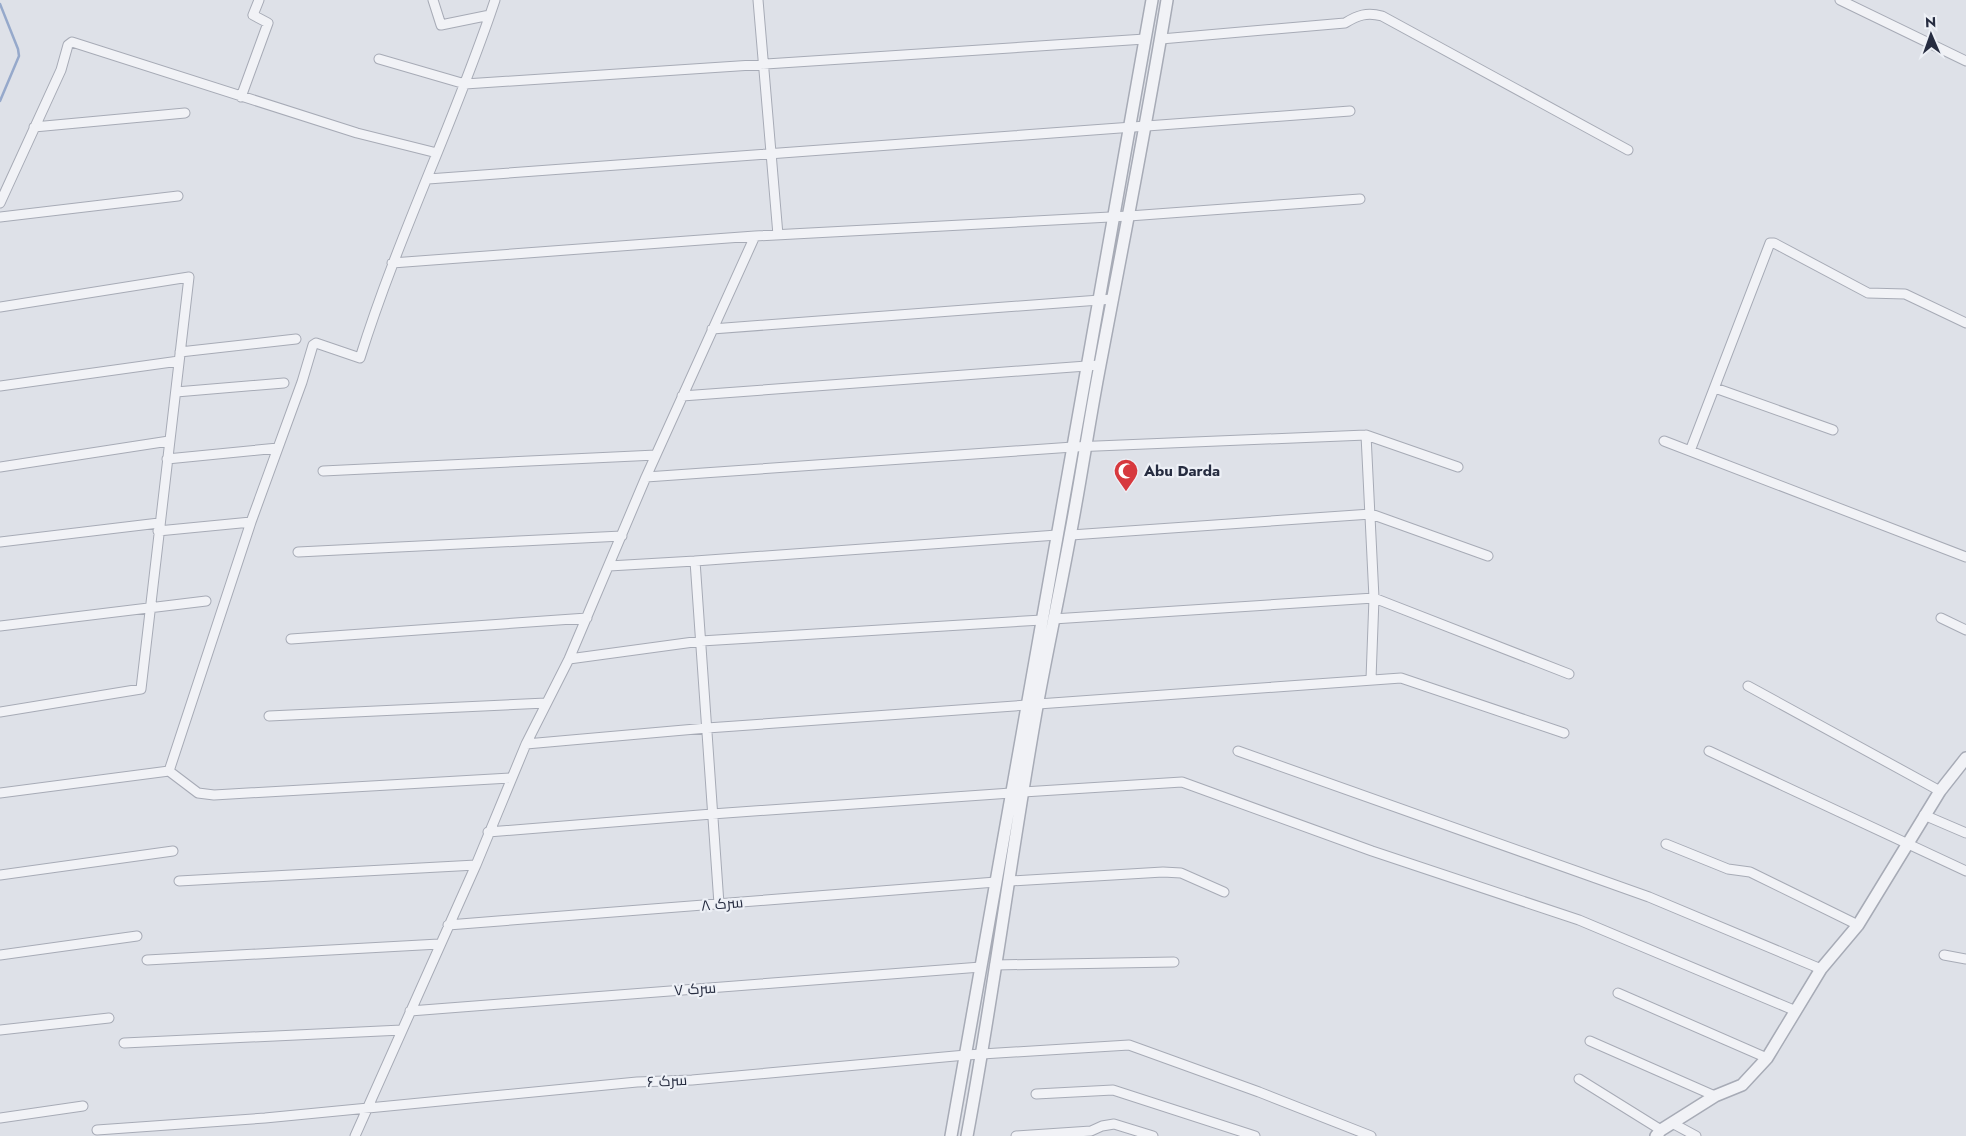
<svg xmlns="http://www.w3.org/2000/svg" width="1966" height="1136" viewBox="0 0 1966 1136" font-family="Jost,Cairo,sans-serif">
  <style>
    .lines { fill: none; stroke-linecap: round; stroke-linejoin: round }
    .stream { stroke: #96a9cb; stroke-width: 2.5 }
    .minor-casing { stroke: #a7abb6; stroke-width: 11 }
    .tertiary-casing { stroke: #a7abb6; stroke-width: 14 }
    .minor { stroke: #f1f2f6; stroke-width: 9 }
    .tertiary { stroke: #f1f2f6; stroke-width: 11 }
    .labels { text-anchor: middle; stroke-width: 4.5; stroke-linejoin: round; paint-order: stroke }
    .poi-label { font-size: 15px; font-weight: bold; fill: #262c40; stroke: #edf0f6; text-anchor: start }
    .street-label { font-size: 15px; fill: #262c40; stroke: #edf0f6 }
  </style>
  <rect width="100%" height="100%" fill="#dee1e8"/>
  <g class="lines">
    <path class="stream" d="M 0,4 L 18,49 L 19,56 L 0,101"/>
    <defs>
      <path id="minor" d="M 433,0 L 441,25 L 490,15
        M 758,0 L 778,235
        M 1840,0 L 1966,61
        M 1161,39 L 1345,23 C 1358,15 1367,12 1382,16 L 1628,150
        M 379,59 L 465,84 L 1145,39
        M 241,97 L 268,23 L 253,15 L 259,0
        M 34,127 L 185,113
        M 428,179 L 1350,111
        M 0,203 L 61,70 L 68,45 L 72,42 L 357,133 L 437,153
        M 0,217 L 178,196
        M 392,263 L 755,236 L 1129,216 L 1360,199
        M 0,307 L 189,277 L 141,689 L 0,712
        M 712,329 L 1113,299
        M 180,352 L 296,339
        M 0,386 L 179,361
        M 1715,388 L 1833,430
        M 176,392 L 284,383
        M 682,396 L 1100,365
        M 1366,435 L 1374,598 L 1371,679
        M 1664,441 L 1966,557
        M 1690,451 L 1770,243 L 1774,243 L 1868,293 L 1905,294 L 1966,323
        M 167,459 L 278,448
        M 0,467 L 169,441
        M 323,471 L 656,455
        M 646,477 L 1073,447 L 1366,435 L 1458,467
        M 158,531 L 251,522
        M 1071,535 L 1371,514 L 1488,556
        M 0,542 L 159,523
        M 298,552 L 622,536
        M 695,561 L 719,904
        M 609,566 L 695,561 L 1057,535
        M 1941,618 L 1966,630
        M 1053,619 L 1374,598 L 1569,674
        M 0,626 L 206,601
        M 291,639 L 587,618
        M 569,659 L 701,641 L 1042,620
        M 1748,686 L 1940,791
        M 1038,704 L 1401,678 L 1564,733
        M 269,716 L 546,703
        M 526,744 L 707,728 L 1027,705
        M 1238,751 L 1649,897 L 1821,969
        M 1709,751 L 1966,871
        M 169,771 L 251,522 L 302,382 L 313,345 L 316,343 L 360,358 C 398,236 455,121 495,0
        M 1023,792 L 1182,782 L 1372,851 L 1579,920 L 1796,1011
        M 0,793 L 169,771 L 198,793 L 214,795 L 512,778
        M 1924,815 L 1966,833
        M 488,832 L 712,814 L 1011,793
        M 1666,844 L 1728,869 L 1750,872 L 1858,925
        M 0,875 L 173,851
        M 179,881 L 476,865
        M 1010,881 L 1163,872 L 1181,873 L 1224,892
        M 448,925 L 996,882
        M 0,955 L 137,936
        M 1944,955 L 1966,959
        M 147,960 L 439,944
        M 995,965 L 1174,962
        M 1618,993 L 1767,1058
        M 410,1011 L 981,967
        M 0,1030 L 109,1018
        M 1590,1041 L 1715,1096
        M 124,1043 L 402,1030
        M 1579,1079 L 1661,1130
        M 1036,1094 L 1113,1090 L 1255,1136
        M 0,1118 L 83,1106
        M 1672,1123 L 1696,1136
        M 97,1130 L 265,1118 L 637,1082 L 692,1080 L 966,1055 L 1129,1045 L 1259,1092 L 1371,1136
        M 355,1136 L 476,865 L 526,744 L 569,659 L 646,477 L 755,236
        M 1016,1136 L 1091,1131 L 1102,1126 L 1114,1124 L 1153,1136"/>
      <path id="tertiary" d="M 951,1136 L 1152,0
        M 967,1136 C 994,992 1012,846 1038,701 C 1048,646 1060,591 1070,536 C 1081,479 1089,422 1100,365 C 1123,243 1147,122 1167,0
        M 1656,1136 L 1661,1130 L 1715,1096 L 1742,1085 L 1767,1058 L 1821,969 L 1858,925 L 1940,791 L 1966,758"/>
    </defs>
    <use href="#minor" class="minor-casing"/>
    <use href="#tertiary" class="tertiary-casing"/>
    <use href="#minor" class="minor"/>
    <use href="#tertiary" class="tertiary"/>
  </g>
  <defs>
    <symbol id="mosque-pin" viewBox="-11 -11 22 30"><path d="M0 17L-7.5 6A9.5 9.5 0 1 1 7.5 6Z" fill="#d7393e" stroke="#edf0f6"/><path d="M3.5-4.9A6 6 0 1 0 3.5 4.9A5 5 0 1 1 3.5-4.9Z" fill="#fff"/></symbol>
  </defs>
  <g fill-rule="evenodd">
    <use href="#mosque-pin" x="1112" y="457" width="28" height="38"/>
  </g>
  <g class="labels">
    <g class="poi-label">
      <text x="1144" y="476">Abu Darda</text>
    </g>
    <g class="street-label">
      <text transform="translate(722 904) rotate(-5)" y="5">سرک ۸</text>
      <text transform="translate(695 989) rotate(-4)" y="5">سرک ۷</text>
      <text transform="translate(667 1081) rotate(-3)" y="5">سرک ۶</text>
    </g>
  </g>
  <g transform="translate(1931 35) rotate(358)" stroke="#edf0f6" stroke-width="4" paint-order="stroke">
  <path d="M0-4L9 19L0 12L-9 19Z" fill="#262c40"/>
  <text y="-8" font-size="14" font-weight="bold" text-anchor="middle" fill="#262c40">N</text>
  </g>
</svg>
